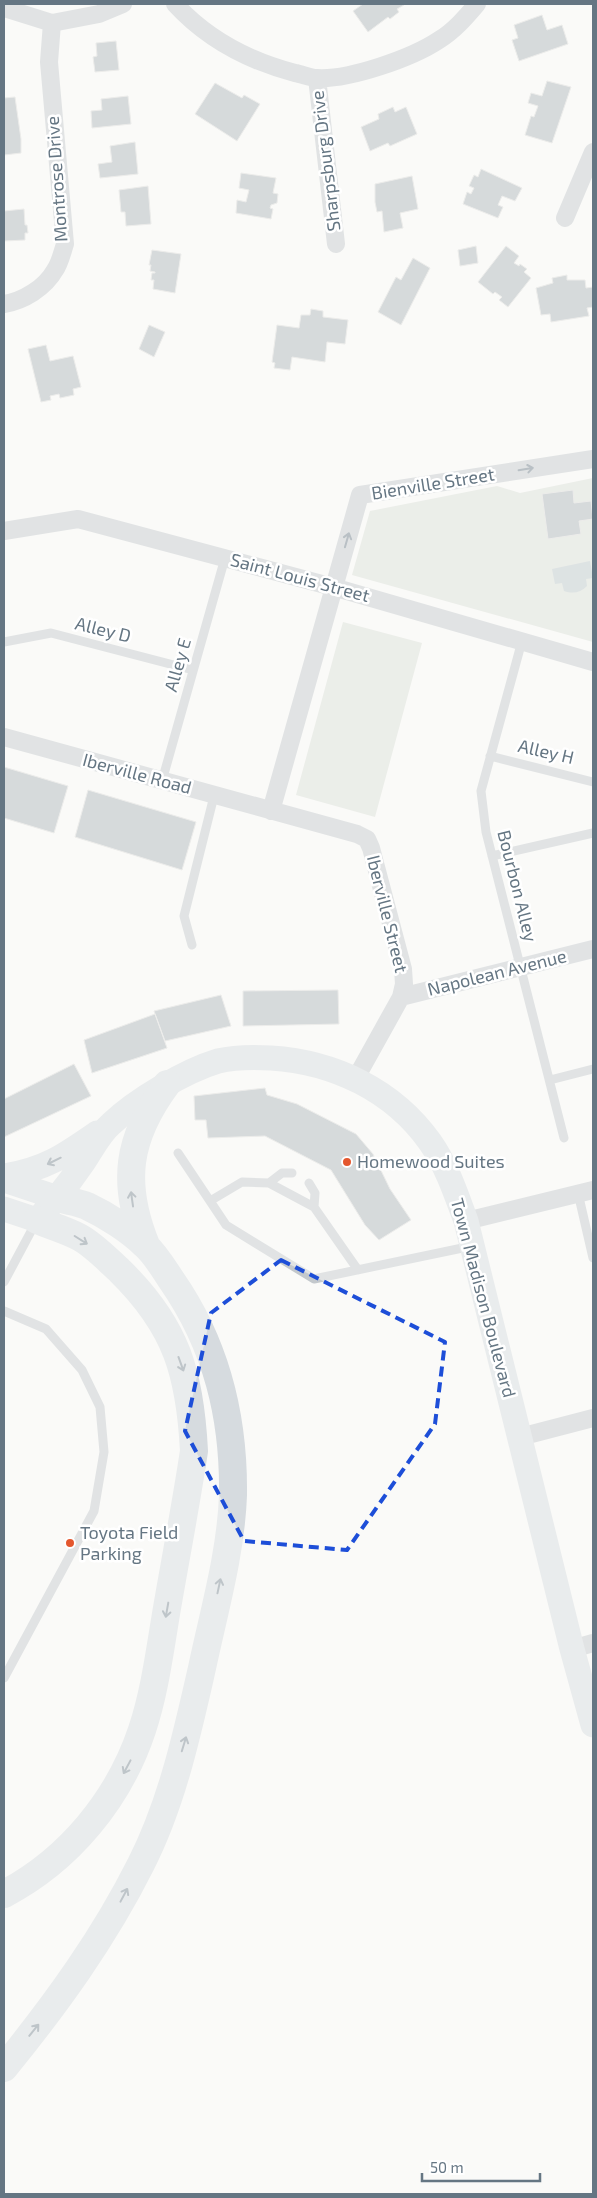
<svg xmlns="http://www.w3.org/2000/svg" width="597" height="2198" viewBox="0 0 597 2198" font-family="'Exo 2',sans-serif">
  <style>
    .green { fill: #dadfd7 }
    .water { fill: #bbc7cb }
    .building { fill: #aab3b9; stroke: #dcdcda }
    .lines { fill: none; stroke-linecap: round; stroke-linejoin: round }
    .lane { stroke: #c3c8cc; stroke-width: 9 }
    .street { stroke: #c3c8cc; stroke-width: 18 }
    .secondary { stroke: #d6dbdf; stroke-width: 25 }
    .highway { stroke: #d6dbdf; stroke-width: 28 }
    .oneway { stroke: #6a7a87 }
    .oneway2 { stroke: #768591 }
    .marked { fill: none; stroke: #1d4ed8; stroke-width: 4; stroke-dasharray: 10 6; stroke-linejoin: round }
    .poi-dot { fill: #e4572e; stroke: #fff; stroke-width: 2 }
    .labels { text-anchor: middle; stroke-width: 5; stroke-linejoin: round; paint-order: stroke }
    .street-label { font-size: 18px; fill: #657683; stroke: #fff }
    .poi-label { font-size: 18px; fill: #657683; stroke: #fff; text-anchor: start }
  </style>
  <rect width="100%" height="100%" fill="#fafaf8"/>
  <path class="green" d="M 593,478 L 593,642 L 352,575 L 370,511 L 497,486 L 520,493 Z
    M 343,622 L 422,643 L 375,817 L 296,795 Z"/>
  <path class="water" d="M 590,561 L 593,578 L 586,579 L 587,586 C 580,593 573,594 564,591 L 562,583 L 555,584 L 552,569 Z"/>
  <path class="building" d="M 363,4 L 403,4 L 404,5 L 397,9 L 399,12 L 390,19 L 388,17 L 368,32 L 353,11 Z
    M 542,15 L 547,30 L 562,25 L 568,44 L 519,61 L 512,40 L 518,38 L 514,25 Z
    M 116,41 L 119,70 L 95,72 L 93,57 L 97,56 L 96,43 Z
    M 547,81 L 571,87 L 552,143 L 525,135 L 531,116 L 534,117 L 538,106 L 528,103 L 531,93 L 542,96 Z
    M 215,83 L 242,98 L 244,95 L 260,104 L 237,141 L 195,114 Z
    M 128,96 L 131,124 L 92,128 L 91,111 L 102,110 L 101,99 Z
    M 15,97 L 21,139 L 21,153 L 4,155 L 4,98 Z
    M 393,107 L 395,112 L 406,107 L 417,134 L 390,146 L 388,143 L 370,151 L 361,127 L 379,119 L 378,114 Z
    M 135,142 L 138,174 L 100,178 L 98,164 L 112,162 L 110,146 Z
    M 481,169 L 522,188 L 515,201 L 502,196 L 498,205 L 503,207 L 498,218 L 463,204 L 467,192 L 471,194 L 474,188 L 469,186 L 474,175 L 478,177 Z
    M 241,173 L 276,178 L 273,193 L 278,194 L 277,203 L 271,205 L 270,208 L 273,209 L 271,219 L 236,213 L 237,200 L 246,202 L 249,190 L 239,188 Z
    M 412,176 L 418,209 L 400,213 L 403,228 L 384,232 L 382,211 L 377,212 L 375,202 L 375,184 Z
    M 148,186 L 151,224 L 126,226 L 125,212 L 121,212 L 119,190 Z
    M 24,209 L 25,225 L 27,225 L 28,233 L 25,233 L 25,240 L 4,241 L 4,211 Z
    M 476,246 L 478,263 L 460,266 L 458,250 Z
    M 506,246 L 519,256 L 514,263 L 519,266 L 520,264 L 527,269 L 524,272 L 531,278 L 508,307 L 499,300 L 502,297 L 495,292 L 493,294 L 478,282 Z
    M 152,250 L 181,254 L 175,293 L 153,289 L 154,280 L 151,280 L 152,273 L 155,273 L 155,272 L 150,271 L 151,265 L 149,265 Z
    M 413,258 L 430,268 L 401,325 L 378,312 L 396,277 L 401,280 Z
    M 567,275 L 567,280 L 585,280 L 586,288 L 593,287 L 593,307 L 587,308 L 589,316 L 551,322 L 550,314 L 541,315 L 536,288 L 553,283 L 552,278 Z
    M 311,309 L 323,311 L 323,317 L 348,320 L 345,344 L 327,342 L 325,362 L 292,357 L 290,370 L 274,368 L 275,363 L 272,362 L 277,325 L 299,328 L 301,315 L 310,315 Z
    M 149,325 L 165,332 L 154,357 L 139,349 Z
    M 46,345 L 50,361 L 73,356 L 81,387 L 73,389 L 74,395 L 60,398 L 59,394 L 50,396 L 51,400 L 41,402 L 28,349 Z
    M 573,490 L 574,503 L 591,501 L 593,519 L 579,521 L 581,534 L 548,539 L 542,494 Z
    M 4,767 L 68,786 L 54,833 L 4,818 Z
    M 88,790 L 196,822 L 182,870 L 75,837 Z
    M 338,990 L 339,1024 L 243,1026 L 243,991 Z
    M 221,995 L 231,1026 L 165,1041 L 154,1011 Z
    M 155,1014 L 167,1048 L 92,1073 L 84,1040 Z
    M 74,1064 L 91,1096 L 4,1137 L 4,1099 Z
    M 265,1088 L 267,1095 L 297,1104 L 356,1134 L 373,1154 L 390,1189 L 411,1220 L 379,1240 L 365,1225 L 331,1170 L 265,1136 L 208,1138 L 206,1120 L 195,1120 L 194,1096 Z"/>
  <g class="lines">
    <path class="lane" d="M 522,641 L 481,791 L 486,832 L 564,1138
      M 4,642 L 51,633 L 193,670
      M 490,756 L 593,782
      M 162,781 L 225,558
      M 492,856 L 593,833
      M 192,945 L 184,916 L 214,796
      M 550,1080 L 593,1069
      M 178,1153 L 226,1225 L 314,1279 L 472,1246
      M 269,1183 L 282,1173 L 292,1173
      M 309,1183 L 315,1193 L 314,1207
      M 578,1193 L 593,1258
      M 210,1201 L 242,1182 L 269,1183 L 314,1207 L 358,1270
      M 4,1282 L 36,1222
      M 4,1311 L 46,1329 L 82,1370 L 100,1407 L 104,1452 L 94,1511 L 4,1678"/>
    <path class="street" d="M 175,4 C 207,39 249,61 295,73 C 302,74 310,78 317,78 C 349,80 412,58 439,40 C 454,31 466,17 477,4
      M 4,8 L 52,23 L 99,14 L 123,4
      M 317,78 L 336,244
      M 565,218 L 593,152
      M 4,304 C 23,301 45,288 55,270 C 60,263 62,253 65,244 L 49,62 L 52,23
      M 4,531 L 78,519 L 333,587 L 593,662
      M 4,737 L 357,834 L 367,839 L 371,848 L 403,969 L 404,984 L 401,997 L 356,1078
      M 271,811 L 360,495 L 593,459
      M 401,997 L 593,949
      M 466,1221 L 593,1190
      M 520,1437 L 593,1418
      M 572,1649 L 593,1643"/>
    <path class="secondary" d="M 4,1176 C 44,1170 64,1156 97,1133
      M 4,1180 L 58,1198
      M 4,1209 L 37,1220 C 53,1203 67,1186 80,1167 C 90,1154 98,1135 111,1124 C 136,1100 185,1071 218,1061 C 235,1057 255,1057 271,1058 C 334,1062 393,1090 430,1142 C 447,1166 456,1194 466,1221 L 572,1649 L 593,1725"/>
    <path class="highway" d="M 146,1245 C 121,1183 127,1138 167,1084
      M 4,1894 C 69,1860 119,1799 142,1730 C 155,1691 160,1649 167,1608 C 176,1556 186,1504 194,1451 C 190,1374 177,1327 120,1271 C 108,1260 94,1245 79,1237 C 66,1230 51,1226 37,1220
      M 4,2068 C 56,2004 104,1938 141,1864 C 172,1803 187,1734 202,1668 C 214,1611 231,1553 233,1495 C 234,1417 217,1346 172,1281 C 164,1269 156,1255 145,1245 C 130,1230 106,1215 87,1206 C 78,1202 67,1201 58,1198"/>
  </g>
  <defs><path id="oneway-shaft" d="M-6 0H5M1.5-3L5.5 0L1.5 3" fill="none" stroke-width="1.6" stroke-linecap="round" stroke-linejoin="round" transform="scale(1.25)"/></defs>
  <g class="oneway">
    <use href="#oneway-shaft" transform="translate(526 469) rotate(-9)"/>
    <use href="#oneway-shaft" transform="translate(347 540) rotate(-74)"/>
  </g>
  <g class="oneway2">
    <use href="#oneway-shaft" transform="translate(54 1161) rotate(154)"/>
    <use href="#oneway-shaft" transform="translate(132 1199) rotate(-98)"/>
    <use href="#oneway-shaft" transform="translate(81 1240) rotate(32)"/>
    <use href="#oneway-shaft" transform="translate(181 1364) rotate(70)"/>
    <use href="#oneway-shaft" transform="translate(219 1586) rotate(-78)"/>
    <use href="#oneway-shaft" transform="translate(167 1610) rotate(100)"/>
    <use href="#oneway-shaft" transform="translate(184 1744) rotate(-73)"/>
    <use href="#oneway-shaft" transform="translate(127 1767) rotate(118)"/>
    <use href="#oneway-shaft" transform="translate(124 1895) rotate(-62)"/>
    <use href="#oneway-shaft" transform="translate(34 2030) rotate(-51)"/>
  </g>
  <path d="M0 0H597V2198H0ZM 281,1260 L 445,1342 L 435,1424 L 347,1550 L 244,1541 L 185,1431 L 211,1313 Z" fill="#fafaf8" fill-opacity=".55" fill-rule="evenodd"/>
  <path class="marked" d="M 281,1260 L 445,1342 L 435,1424 L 347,1550 L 244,1541 L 185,1431 L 211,1313 Z"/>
  <g class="poi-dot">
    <circle cx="347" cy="1162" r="5"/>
    <circle cx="70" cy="1543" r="5"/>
  </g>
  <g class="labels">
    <g class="street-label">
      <text transform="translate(326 161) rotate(-97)" y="6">Sharpsburg Drive</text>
      <text transform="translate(57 179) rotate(-94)" y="6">Montrose Drive</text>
      <text transform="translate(433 484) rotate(-9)" y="6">Bienville Street</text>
      <text transform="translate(300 578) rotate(15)" y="6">Saint Louis Street</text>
      <text transform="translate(103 630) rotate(14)" y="6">Alley D</text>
      <text transform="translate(178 665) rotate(-74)" y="6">Alley E</text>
      <text transform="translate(546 752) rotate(13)" y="6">Alley H</text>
      <text transform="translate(137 774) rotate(15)" y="6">Iberville Road</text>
      <text transform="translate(517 886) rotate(76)" y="6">Bourbon Alley</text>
      <text transform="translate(387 914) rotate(76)" y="6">Iberville Street</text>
      <text transform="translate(497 973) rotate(-14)" y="6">Napolean Avenue</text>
      <text transform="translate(483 1298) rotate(75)" y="6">Town Madison Boulevard</text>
    </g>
    <g class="poi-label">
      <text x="357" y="1168">Homewood Suites</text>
      <text x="80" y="1539">Toyota Field<tspan x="80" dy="21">Parking</tspan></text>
    </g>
  </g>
  <rect width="597" height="2198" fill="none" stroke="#657683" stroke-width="10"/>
  <path d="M422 2173v8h118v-8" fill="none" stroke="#657683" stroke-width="2.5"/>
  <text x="430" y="2173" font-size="15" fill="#657683" stroke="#ffffff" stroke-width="4" paint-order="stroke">50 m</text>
</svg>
